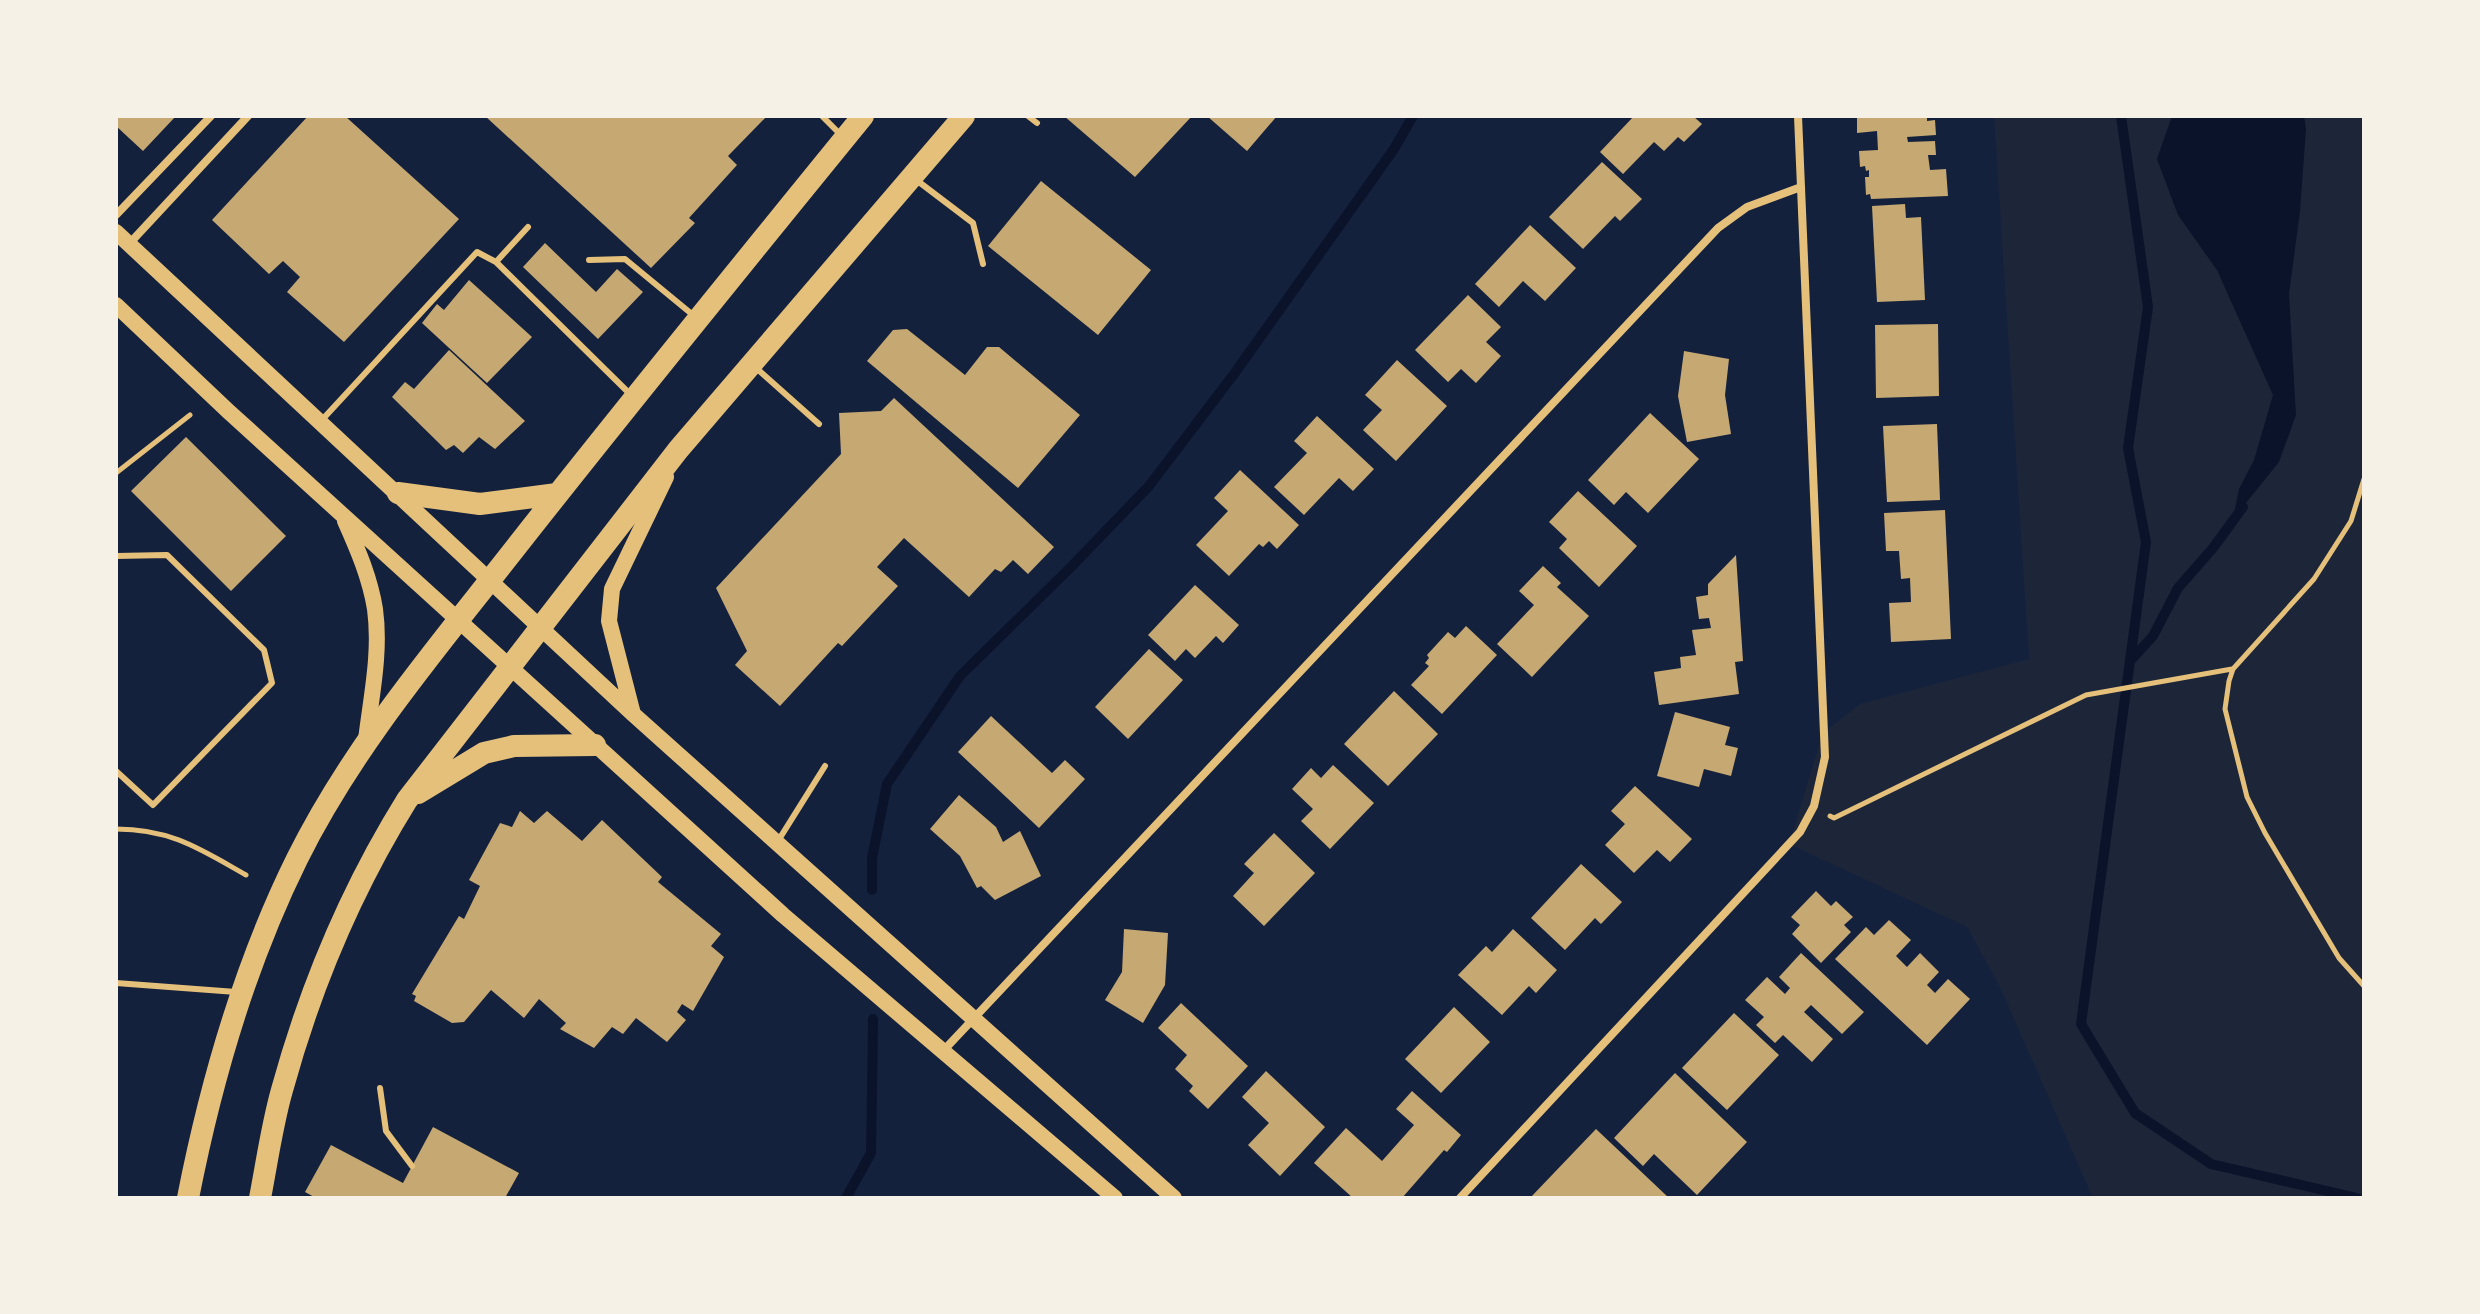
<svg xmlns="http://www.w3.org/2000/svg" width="2480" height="1314" viewBox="0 0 2480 1314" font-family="'Nunito Sans',sans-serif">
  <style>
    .green { fill: #1d2539 }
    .water { fill: #0b132b }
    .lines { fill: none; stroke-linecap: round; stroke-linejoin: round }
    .stream { stroke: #0b132b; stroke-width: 10 }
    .building { fill: #c6a872 }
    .path { stroke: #e5c07b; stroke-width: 5 }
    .service { stroke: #e5c07b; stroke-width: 6 }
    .minor { stroke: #e5c07b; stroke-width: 8 }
    .secondary { stroke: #e5c07b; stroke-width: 16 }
    .trunk { stroke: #e5c07b; stroke-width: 22 }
  </style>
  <rect width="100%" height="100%" fill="#14213d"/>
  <path class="green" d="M 1994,116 L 2364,116 L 2364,1198 L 2093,1198 L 1999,985 L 1967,927 L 1789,844 L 1823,733 L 1860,704 L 2029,659 Z"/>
  <path class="water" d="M 2172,116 L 2304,116 L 2306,129 L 2300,211 L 2289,294 L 2296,415 L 2279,462 L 2233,519 L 2239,489 L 2254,460 L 2273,395 L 2217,270 L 2178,215 L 2157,159 Z"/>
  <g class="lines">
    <path class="stream" d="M 2121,116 L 2148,307 L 2128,448 L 2146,542 L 2081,1024 L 2135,1113 L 2211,1164 L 2357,1198
      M 2132,659 L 2153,636 L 2178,588 L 2213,548 L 2243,507
      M 872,890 L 872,858 L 887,784 L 960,676 L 1072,566 L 1149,486 L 1234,374 L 1394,149 L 1413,116
      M 846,1198 L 871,1153 L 873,1019"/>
  </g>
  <path class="building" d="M 116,116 L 176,116 L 143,151 L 116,126 Z
    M 308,116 L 345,116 L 459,219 L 344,342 L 287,292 L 300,277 L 283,261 L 269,274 L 212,220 Z
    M 485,116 L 767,116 L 728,156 L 737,165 L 689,218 L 695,223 L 651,268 Z
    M 1064,116 L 1192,116 L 1135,177 Z
    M 1207,116 L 1277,116 L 1247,151 Z
    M 1634,116 L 1693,116 L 1702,124 L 1684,142 L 1678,137 L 1664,151 L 1654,142 L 1623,174 L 1600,152 Z
    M 1857,116 L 1927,116 L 1927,121 L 1935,120 L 1936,135 L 1907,137 L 1908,142 L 1935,141 L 1936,155 L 1928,155 L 1930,170 L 1946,169 L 1948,196 L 1871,199 L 1870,194 L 1866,195 L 1865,177 L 1869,177 L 1869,170 L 1866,171 L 1865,166 L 1860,167 L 1859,151 L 1878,150 L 1877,131 L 1857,133 Z
    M 1602,162 L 1642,199 L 1620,221 L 1615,216 L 1583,249 L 1549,217 Z
    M 1041,181 L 1151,270 L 1098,335 L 988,246 Z
    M 1905,204 L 1906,218 L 1921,217 L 1925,300 L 1877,302 L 1872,206 Z
    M 1530,225 L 1576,268 L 1545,301 L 1523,281 L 1499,307 L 1475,284 Z
    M 545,243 L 596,292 L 617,269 L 643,292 L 598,339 L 523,267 Z
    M 469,280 L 532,337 L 487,383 L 422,323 L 437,304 L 444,310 Z
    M 1468,295 L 1501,327 L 1486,342 L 1501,356 L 1476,383 L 1461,369 L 1448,382 L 1415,350 Z
    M 1938,324 L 1939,396 L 1876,398 L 1875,325 Z
    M 907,329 L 965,375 L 987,347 L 999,347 L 1080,415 L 1018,488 L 867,361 L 893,330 Z
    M 449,350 L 525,421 L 495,449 L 479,437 L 463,453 L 454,445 L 446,450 L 392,397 L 405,382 L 414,389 Z
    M 1684,351 L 1729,359 L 1725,395 L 1731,434 L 1687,442 L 1678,396 Z
    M 1397,360 L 1447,406 L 1396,461 L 1363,430 L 1382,410 L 1365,395 Z
    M 894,398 L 1054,547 L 1028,574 L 1013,560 L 1001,572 L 995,569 L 969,597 L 904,538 L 877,567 L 898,586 L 842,646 L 838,643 L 780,706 L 735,665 L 747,651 L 716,588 L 841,454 L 839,413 L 881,411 Z
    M 1650,413 L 1699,459 L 1648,513 L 1626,492 L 1614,505 L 1588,480 Z
    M 1317,416 L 1374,469 L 1353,491 L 1339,478 L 1304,515 L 1274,487 L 1307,453 L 1294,441 Z
    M 1937,424 L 1940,500 L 1887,502 L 1883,426 Z
    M 186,437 L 286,536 L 231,591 L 131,491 Z
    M 1240,470 L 1299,525 L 1277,549 L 1269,541 L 1263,547 L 1259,544 L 1229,576 L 1196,545 L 1228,511 L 1214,498 Z
    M 1578,491 L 1637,546 L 1599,587 L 1559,548 L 1567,539 L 1549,522 Z
    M 1945,510 L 1951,639 L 1891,642 L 1889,603 L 1911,602 L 1910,578 L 1901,579 L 1899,551 L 1886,551 L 1884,513 Z
    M 1736,555 L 1743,661 L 1735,662 L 1739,694 L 1659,705 L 1654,672 L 1681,668 L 1680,657 L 1696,655 L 1692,630 L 1711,628 L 1709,618 L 1699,619 L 1696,597 L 1708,595 L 1708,584 Z
    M 1543,566 L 1561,583 L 1557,587 L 1589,616 L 1532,677 L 1497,644 L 1534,605 L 1519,591 Z
    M 1195,585 L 1239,625 L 1223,643 L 1216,636 L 1195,658 L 1186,649 L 1175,661 L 1148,635 Z
    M 1466,626 L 1497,655 L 1442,714 L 1411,685 L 1429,666 L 1425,663 L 1429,658 L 1427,655 L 1448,632 L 1455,638 Z
    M 1149,649 L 1183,680 L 1128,739 L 1095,707 Z
    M 1394,691 L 1438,734 L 1388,786 L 1344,744 Z
    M 1675,712 L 1730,727 L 1725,745 L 1738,748 L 1731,776 L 1704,769 L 1699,787 L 1657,776 Z
    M 991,716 L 1052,773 L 1065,760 L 1085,779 L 1039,828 L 958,752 Z
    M 1333,765 L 1374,803 L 1330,849 L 1301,821 L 1313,809 L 1292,789 L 1311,768 L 1321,778 Z
    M 1635,786 L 1692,839 L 1670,862 L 1657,850 L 1634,873 L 1605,845 L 1625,824 L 1611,811 Z
    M 959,795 L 996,827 L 1003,842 L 1020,831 L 1041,876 L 995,900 L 981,886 L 977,888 L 960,856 L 930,829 Z
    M 520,811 L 534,823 L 547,811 L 582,841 L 602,820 L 662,877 L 658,882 L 721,934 L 711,946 L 724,957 L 693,1011 L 682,1004 L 677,1012 L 686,1020 L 667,1042 L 636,1018 L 623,1034 L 612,1027 L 594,1048 L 560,1029 L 566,1023 L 539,999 L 524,1018 L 491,990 L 464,1022 L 452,1023 L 414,1001 L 416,996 L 412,994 L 459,916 L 464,919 L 480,886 L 469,880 L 500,823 L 512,827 Z
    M 1274,833 L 1315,873 L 1264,926 L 1233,896 L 1254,873 L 1244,864 Z
    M 1581,864 L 1622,902 L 1601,924 L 1595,918 L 1565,950 L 1531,918 Z
    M 1816,891 L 1831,906 L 1836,901 L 1853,917 L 1844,925 L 1851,932 L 1821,963 L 1792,934 L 1800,925 L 1791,917 Z
    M 1889,920 L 1911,940 L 1896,956 L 1907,967 L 1920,953 L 1939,972 L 1927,985 L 1935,993 L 1948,979 L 1970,999 L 1927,1045 L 1835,959 L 1866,927 L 1874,935 Z
    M 1124,929 L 1168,933 L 1165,985 L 1143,1023 L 1105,1000 L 1122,972 Z
    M 1513,929 L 1557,970 L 1536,993 L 1529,986 L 1502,1015 L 1458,975 L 1486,946 L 1492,952 Z
    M 1801,953 L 1864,1012 L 1842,1034 L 1811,1005 L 1804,1012 L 1833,1039 L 1812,1062 L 1783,1035 L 1775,1043 L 1756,1025 L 1764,1017 L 1745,1000 L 1767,977 L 1785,994 L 1790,988 L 1779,977 Z
    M 1181,1003 L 1248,1066 L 1208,1109 L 1189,1091 L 1193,1086 L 1175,1069 L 1187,1055 L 1158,1028 Z
    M 1454,1007 L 1490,1042 L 1441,1093 L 1405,1059 Z
    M 1734,1013 L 1779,1055 L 1727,1110 L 1682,1068 Z
    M 1266,1071 L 1325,1127 L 1280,1176 L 1248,1145 L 1269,1123 L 1242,1097 Z
    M 1675,1073 L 1747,1142 L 1697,1195 L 1654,1154 L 1643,1166 L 1614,1138 Z
    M 1412,1091 L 1461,1135 L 1447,1152 L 1444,1150 L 1402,1198 L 1353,1198 L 1314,1163 L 1346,1128 L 1382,1161 L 1414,1125 L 1396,1109 Z
    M 433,1127 L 519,1173 L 505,1198 L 316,1198 L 305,1192 L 331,1145 L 403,1183 Z
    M 1596,1129 L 1669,1198 L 1530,1198 Z"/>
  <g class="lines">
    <path class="path" d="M 116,473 L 190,415
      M 2364,479 L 2351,521 L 2314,579 L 2233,669 L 2229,681 L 2225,709 L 2247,797 L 2265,833 L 2339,958 L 2364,986
      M 1830,816 L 1834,818 L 2086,695 L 2232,669
      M 116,829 C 171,829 200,849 246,875"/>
    <path class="service" d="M 822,116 L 842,136
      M 1028,116 L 1037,123
      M 915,179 L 973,223 L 983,264
      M 589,260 L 625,259 L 693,315
      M 496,262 L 630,394
      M 755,367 L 819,424
      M 321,421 L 477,252 L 496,262 L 528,227
      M 116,556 L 167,555 L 264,650 L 272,683 L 153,805 L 116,771
      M 778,841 L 825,766
      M 116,983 L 236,992
      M 380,1088 L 386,1131 L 412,1166"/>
    <path class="minor" d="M 116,215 L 211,116
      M 129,244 L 248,116
      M 944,1050 L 1718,228 L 1747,207 L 1801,187
      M 1460,1198 L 1800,832 L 1814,806 L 1825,757 L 1798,116"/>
    <path class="secondary" d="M 116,232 L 633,714 L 1174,1198
      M 116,305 L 228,411 L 783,915 L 1115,1198
      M 345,521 C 358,550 370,578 375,609 C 381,653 371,697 366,740
      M 633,714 L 609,621 L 612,589 L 666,477"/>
    <path class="trunk" d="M 398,493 L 480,504 L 557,494
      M 418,793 L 484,753 L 514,746 L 595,745
      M 188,1198 C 211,1081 244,966 297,859 C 352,748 433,653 509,556 C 625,408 744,262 863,116
      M 260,1198 C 267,1162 272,1125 282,1090 C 310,988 351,890 407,800 L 678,450 L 964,116"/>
  </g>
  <rect width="2480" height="1314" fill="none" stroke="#f6f1e7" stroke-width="236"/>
</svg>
